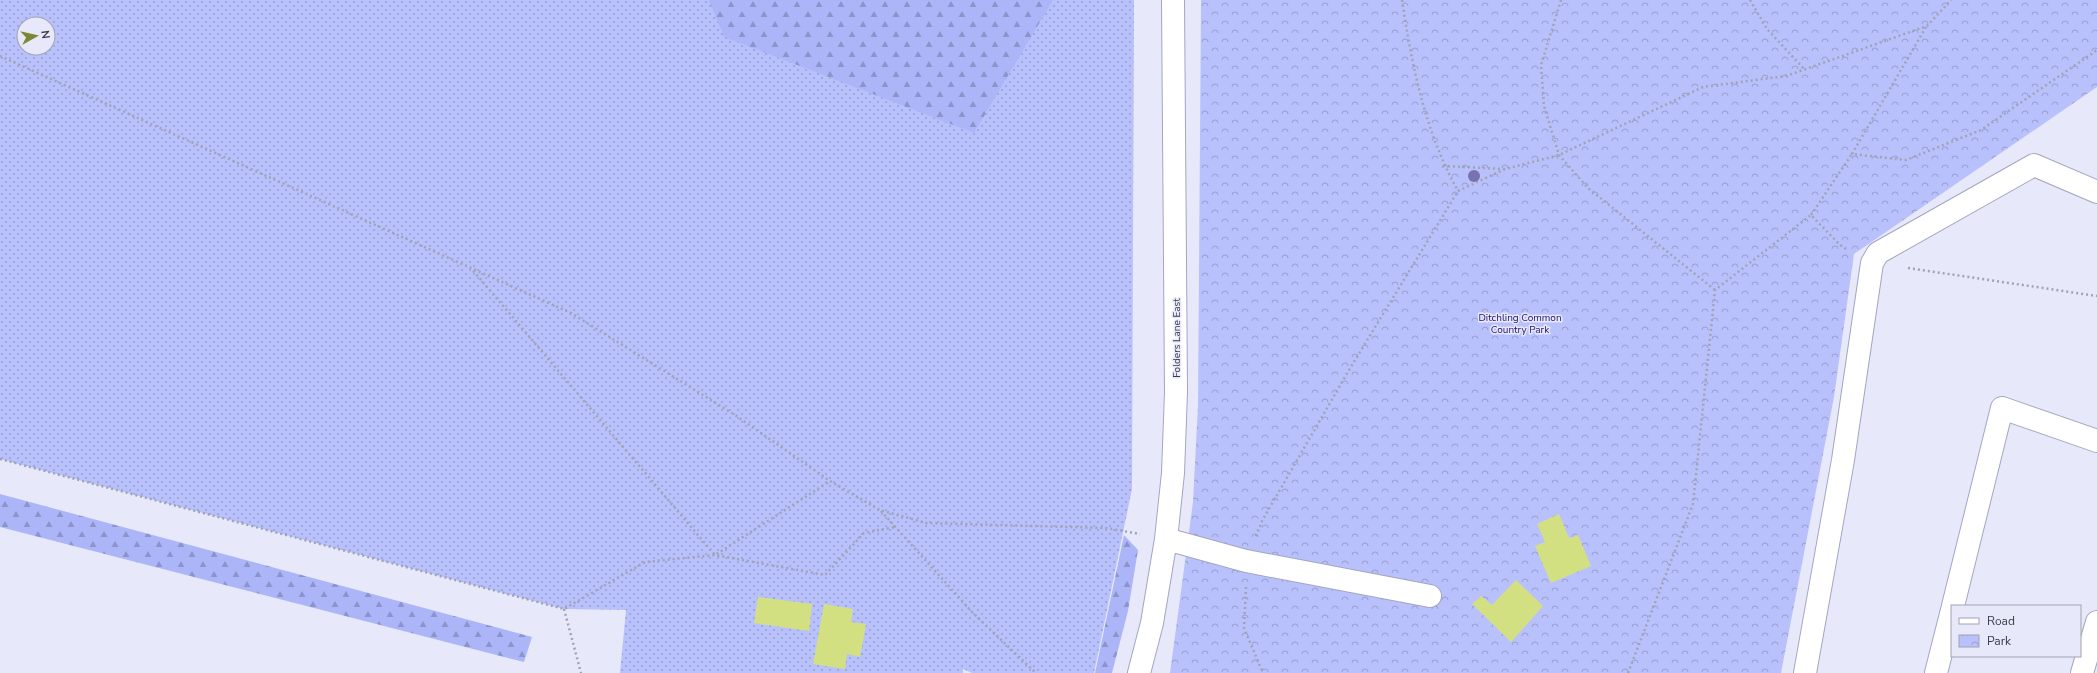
<svg xmlns="http://www.w3.org/2000/svg" width="2097" height="673" viewBox="0 0 2097 673" font-family="'Nunito Sans',sans-serif">
  <style>
    .grass { fill: url(#grass-dots); fill-rule: evenodd }
    .forest { fill: url(#forest-firs) }
    .park { fill: url(#park-crowns) }
    .building { fill: #d2e082 }
    .lines { fill: none; stroke-linecap: round; stroke-linejoin: round }
    .minor-casing { stroke: #a2a6c0; stroke-width: 24 }
    .path { stroke: #a1a3b1; stroke-width: 2.5; stroke-dasharray: 2 3; stroke-linecap: butt }
    .minor { stroke: #fff; stroke-width: 22 }
    .tree { fill: #7a72ae }
    .labels { text-anchor: middle; stroke-width: 3; stroke-linejoin: round; paint-order: stroke }
    .park-label { font-size: 10px; fill: #20106f; stroke: #e7e9fa }
    .street-label { font-size: 10px; fill: #393b46; stroke: #e7e9fa }
  </style>
  <defs>
    <pattern id="grass-dots" width="8" height="8" patternUnits="userSpaceOnUse"><rect width="8" height="8" fill="#b9c1fd"/><path d="M2 2h.1M6 6h.1" fill="none" stroke="#979ecf" stroke-width="1.8" stroke-linecap="round"/></pattern>
    <pattern id="forest-firs" width="22" height="20" patternUnits="userSpaceOnUse"><rect width="22" height="20" fill="#acb5f8"/><path d="M5 1l3.5 6h-7zM16 11l3.5 6h-7z" fill="#8d94cb"/></pattern>
    <pattern id="park-crowns" width="20" height="18" patternUnits="userSpaceOnUse"><rect width="20" height="18" fill="#b9c1fd"/><path d="M2 6a3 3 0 1 1 6 0M12 15a3 3 0 1 1 6 0" fill="none" stroke="#979ecf"/></pattern>
  </defs>
  <rect width="100%" height="100%" fill="#e7e9fa"/>
  <path class="grass" d="M 0,0 L 1134,0 L 1132,489 L 1094,673 L 972,673 L 963,669 L 963,673 L 620,673 L 626,610 L 564,609 L 0,459 ZM 24,24 L 48,24 L 48,48 L 24,48 Z"/>
  <path class="forest" d="M 709,0 L 1053,0 L 974,133 L 724,37 Z
    M 0,494 L 532,637 L 524,662 L 0,527 Z
    M 1124,535 L 1138,550 L 1128,611 L 1112,673 L 1095,673 Z"/>
  <path class="park" d="M 1201,0 L 2097,0 L 2097,87 L 1854,254 L 1834,397 L 1781,673 L 1170,673 L 1193,502 L 1198,405 Z"/>
  <path class="building" d="M 1559,514 L 1569,538 L 1578,535 L 1591,566 L 1551,583 L 1535,546 L 1545,542 L 1537,524 Z
    M 1516,580 L 1543,606 L 1511,642 L 1472,604 L 1481,596 L 1492,605 Z
    M 758,597 L 812,604 L 809,631 L 754,623 Z
    M 824,604 L 853,609 L 851,622 L 866,624 L 860,657 L 847,654 L 845,669 L 813,664 Z"/>
  <g class="lines">
    <defs>
      <path id="minor" d="M 1166,539 L 1246,561 L 1430,596
        M 1953,606 L 2002,408 L 2097,441
        M 1139,673 L 1152,623 L 1166,539 L 1173,473 L 1176,392 L 1173,0
        M 1805,673 L 1843,460 L 1872,263 L 1878,253 L 2034,165 L 2097,192
        M 1936,673 L 1952,610
        M 2082,673 L 2097,622"/>
    </defs>
    <use href="#minor" class="minor-casing"/>
    <path class="path" d="M 1402,0 C 1412,66 1425,132 1458,191
      M 1561,0 L 1541,65 L 1544,106 L 1559,155 L 1588,188 L 1715,290
      M 1750,0 L 1767,29 L 1804,69
      M 1926,27 L 1852,154 L 1906,160 L 1981,130 L 2097,50
      M 0,56 L 571,313 L 735,415 L 830,481 L 880,510 L 926,523 L 1106,528 L 1140,534
      M 1443,166 L 1505,169
      M 1811,215 L 1852,154
      M 470,267 L 715,555 L 830,481
      M 1908,268 L 2097,296
      M 0,459 L 564,609 L 645,562 L 715,555 L 825,575 L 864,533 L 895,527
      M 881,511 L 973,613 L 1036,673
      M 1256,536 L 1262,521 L 1349,370 L 1458,191 L 1505,169 L 1559,155 L 1703,87 L 1786,76 L 1927,26 L 1951,0
      M 1246,587 L 1244,628 L 1263,673
      M 564,609 L 581,673
      M 1628,673 L 1693,504 L 1715,290 L 1811,215 L 1840,245 L 1848,250"/>
    <use href="#minor" class="minor"/>
  </g>
  <circle class="tree" cx="1474" cy="176" r="6"/>
  <g class="labels">
    <g class="park-label">
      <text x="1520" y="321">Ditchling Common<tspan x="1520" dy="12">Country Park</tspan></text>
    </g>
    <g class="street-label">
      <text transform="translate(1176 338) rotate(-90)" y="4">Folders Lane East</text>
    </g>
  </g>
  <rect x="1951" y="605" width="130" height="52" fill="#e7e9fa" stroke="#a1a3b2"/>
  <rect x="1959" y="618" width="20" height="6" fill="#ffffff" stroke="#a1a3b2"/>
  <text x="1987" y="625" font-size="12" fill="#393b46">Road</text>
  <rect x="1959" y="635" width="20" height="12" fill="url(#park-crowns)" stroke="#a1a3b2"/>
  <text x="1987" y="645" font-size="12" fill="#393b46">Park</text>
  <g transform="translate(36 36) rotate(82)"><circle r="19" fill="#e7e9fa" stroke="#a1a3b2"/>
  <path d="M0-3L7 15L0 10L-7 15Z" fill="#7c8633"/>
  <text y="-6" font-size="11" font-weight="bold" text-anchor="middle" fill="#393b46">N</text>
  </g>
</svg>
